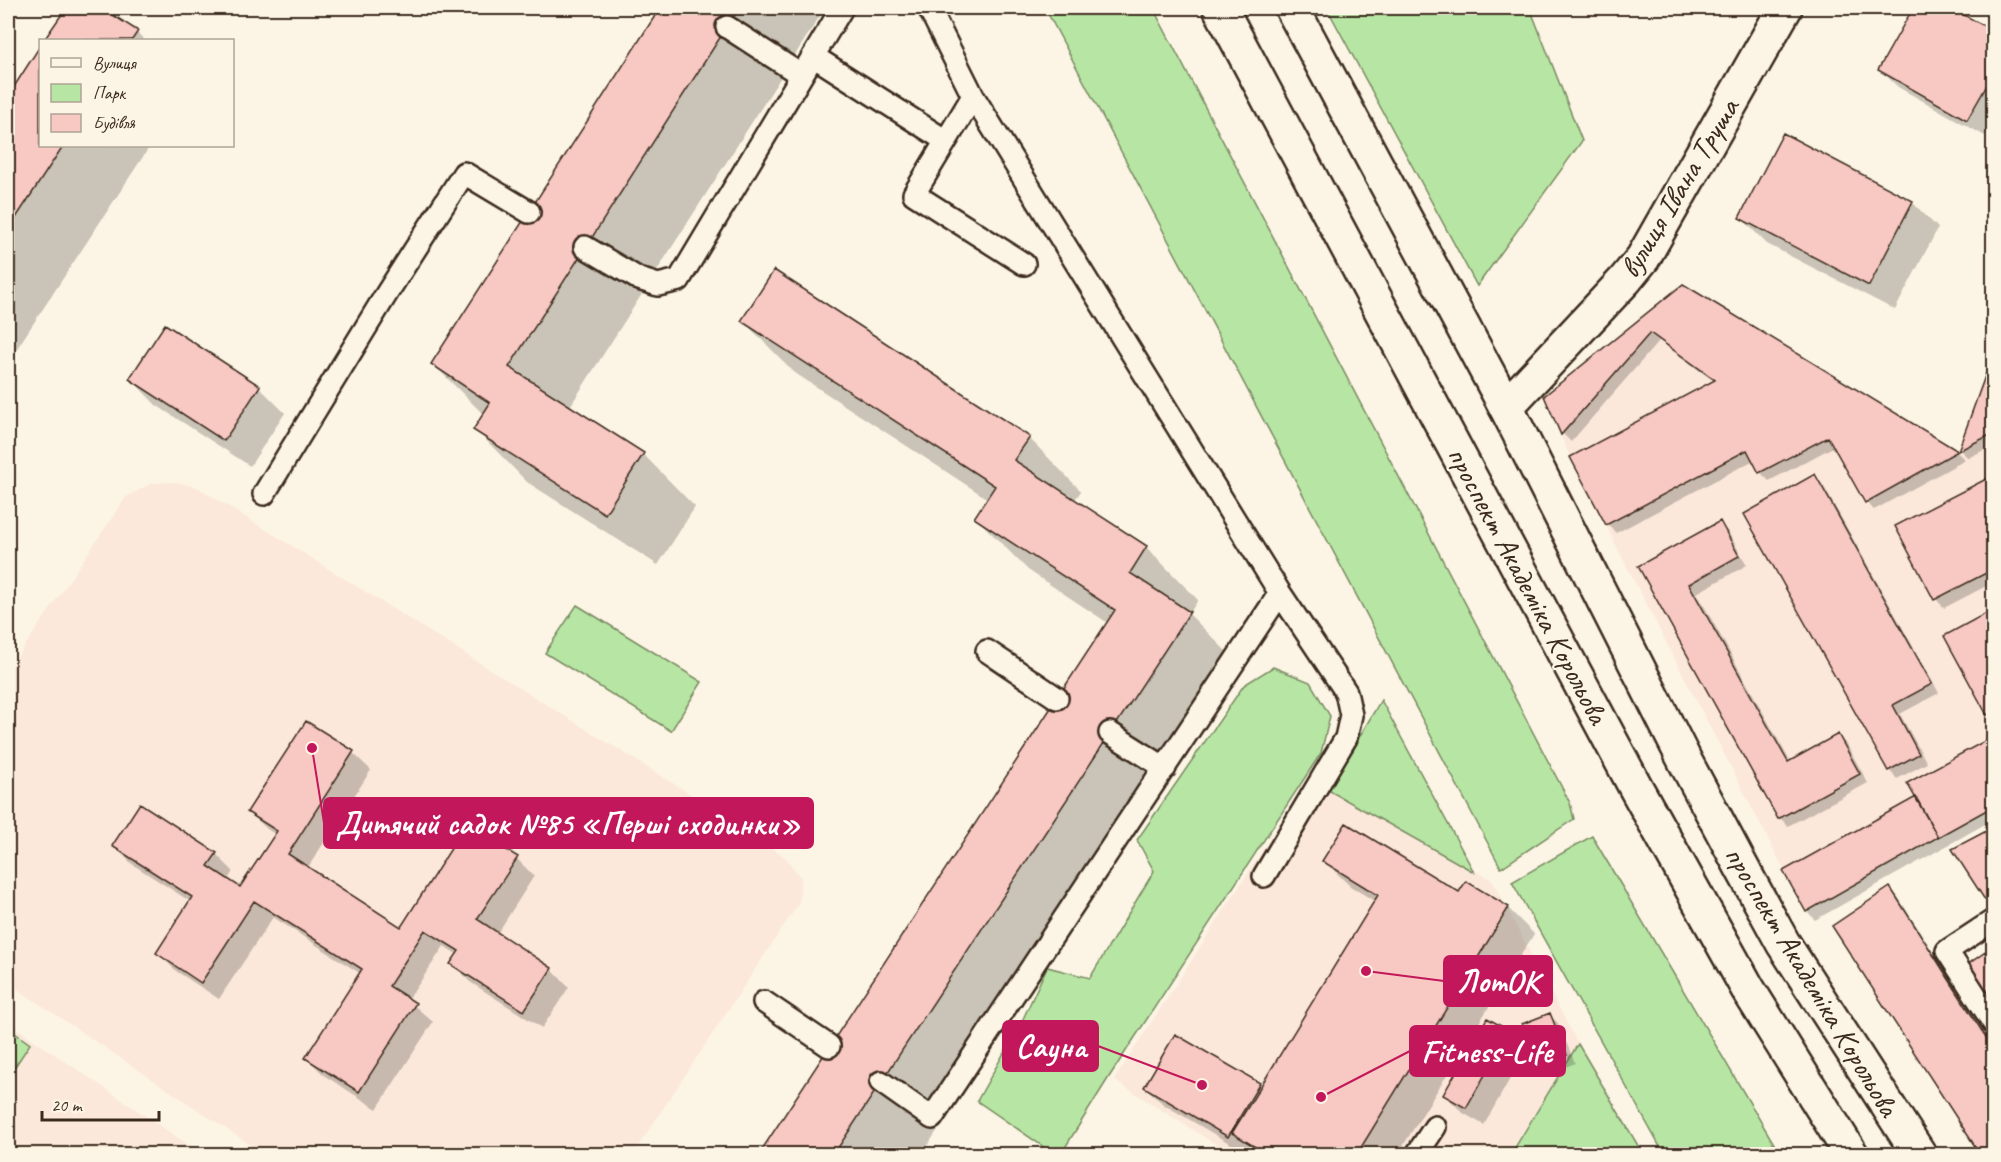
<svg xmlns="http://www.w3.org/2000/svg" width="2001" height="1162" viewBox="0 0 2001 1162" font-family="Caveat,sans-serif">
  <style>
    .built { fill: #fbe8da }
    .green { fill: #b7e6a4; stroke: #798861; stroke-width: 1.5 }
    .shadow { fill: #0003 }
    .building { fill: #f8c8c2; stroke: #3b2a1e; stroke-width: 1.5 }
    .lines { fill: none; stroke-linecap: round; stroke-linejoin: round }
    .service-casing { stroke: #3b2a1e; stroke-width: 26 }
    .minor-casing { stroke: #3b2a1e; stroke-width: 38 }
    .secondary-casing { stroke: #3b2a1e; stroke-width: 38 }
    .service { stroke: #fcf5e5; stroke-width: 21 }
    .minor { stroke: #fcf5e5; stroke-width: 33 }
    .secondary { stroke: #fcf5e5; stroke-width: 33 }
    .labels { text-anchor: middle; stroke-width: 4.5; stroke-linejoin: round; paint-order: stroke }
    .street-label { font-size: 30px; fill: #3b2a1e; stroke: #fcf5e5 }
    .leader { fill: none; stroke: #c2185b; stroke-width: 2 }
    .callout-dot { fill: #c2185b; stroke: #fcf5e5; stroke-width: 2 }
    .callout { fill: #c2185b; stroke: #c2185b; stroke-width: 2 }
    .callout-label { font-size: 32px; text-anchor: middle; font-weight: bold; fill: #fff }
  </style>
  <rect width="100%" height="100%" fill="#fcf5e5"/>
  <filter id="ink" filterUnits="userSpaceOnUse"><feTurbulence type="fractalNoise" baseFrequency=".0167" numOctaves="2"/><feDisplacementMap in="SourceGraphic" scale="12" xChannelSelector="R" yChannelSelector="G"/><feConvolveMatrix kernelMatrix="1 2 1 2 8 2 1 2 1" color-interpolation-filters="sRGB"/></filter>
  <g filter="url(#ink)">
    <path class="built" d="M 1683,284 L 1958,451 L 1993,351 L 1993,806 L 1806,912 L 1570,457 L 1544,396 Z
      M 176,482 L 197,487 L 740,825 L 786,858 L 801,878 L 799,903 L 633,1154 L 264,1154 L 8,983 L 8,671 L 126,497 L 152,483 Z
      M 1309,779 L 1492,880 L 1578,1044 L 1509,1154 L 1231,1154 L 1114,1080 Z
      M 8,1022 L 41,1045 L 202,1154 L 8,1154 Z"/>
    <path class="green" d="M 1045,8 L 1153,8 L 1570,803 L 1574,819 L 1501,868 Z
      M 1327,8 L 1530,8 L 1582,141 L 1477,286 Z
      M 577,605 L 702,682 L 671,731 L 545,653 Z
      M 1273,667 L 1310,682 L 1330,716 L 1321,753 L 1109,1077 L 1061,1154 L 1054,1154 L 977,1101 L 1023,1019 L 1047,967 L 1090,978 L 1154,871 L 1137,840 L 1244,685 Z
      M 1381,700 L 1474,872 L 1328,790 Z
      M 1592,836 L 1780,1154 L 1664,1154 L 1512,882 Z
      M 8,1028 L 30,1044 L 8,1077 Z
      M 1578,1044 L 1643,1154 L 1511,1154 Z"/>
    <path class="shadow" d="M 67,8 L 99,8 L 137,33 L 145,40 L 46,40 Z
      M 661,8 L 825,8 L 569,408 L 643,454 L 695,507 L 658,565 L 527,482 L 475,429 L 484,415 L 433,364 Z
      M 1915,8 L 1947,8 L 1994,33 L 1994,122 L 1985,136 L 1898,87 L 1880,70 Z
      M 40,48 L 40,146 L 150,146 L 8,362 L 8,98 Z
      M 1912,202 L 1938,228 L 1895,310 L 1767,244 L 1741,218 Z
      M 1683,286 L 1957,452 L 1965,460 L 1874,510 L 1866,502 L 1835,446 L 1769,481 L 1760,472 L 1754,460 L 1616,533 L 1608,524 L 1715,382 L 1659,341 L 1571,442 L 1563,434 L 1546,396 Z
      M 743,321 L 1029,438 L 1081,491 L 1074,501 L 1146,547 L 1198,600 L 1189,614 L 1241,666 L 922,1154 L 761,1154 L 1108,623 L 1028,570 L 976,518 L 988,499 L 795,373 Z
      M 1994,355 L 1994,445 L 1968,458 L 1960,450 Z
      M 131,379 L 259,387 L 285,413 L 250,466 L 156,405 Z
      M 1815,476 L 1823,485 L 1939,693 L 1900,714 L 1927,763 L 1897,779 L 1889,770 Z
      M 1994,476 L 1994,582 L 1944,608 L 1936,599 Z
      M 1720,523 L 1728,532 L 1747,565 L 1697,593 L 1791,763 L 1838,736 L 1847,745 L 1868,783 L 1788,826 L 1780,818 L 1640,567 Z
      M 1994,611 L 1994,720 L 1988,714 Z
      M 306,723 L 353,753 L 371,770 L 307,869 L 401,929 L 517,859 L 534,876 L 497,934 L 551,969 L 569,987 L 542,1028 L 470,982 L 452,964 L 458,955 L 444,946 L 408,1000 L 433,1022 L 377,1109 L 325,1076 L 307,1058 L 361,974 L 273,917 L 219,999 L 176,971 L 158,953 L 191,902 L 132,864 L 114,846 L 216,854 L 233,871 L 228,880 L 241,889 L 276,835 L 267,829 L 249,812 Z
      M 1994,737 L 1994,819 L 1815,920 L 1807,911 L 1918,797 Z
      M 1994,828 L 1994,906 L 1986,899 Z
      M 1324,861 L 1460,894 L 1467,883 L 1508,908 L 1534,934 L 1398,1154 L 1255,1154 L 1249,1148 L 1246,1153 L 1163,1104 L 1145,1087 L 1259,1084 L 1262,1087 L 1376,902 L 1350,886 Z
      M 1889,889 L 1898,897 L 1994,1047 L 1994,1154 L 1982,1154 L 1834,926 Z
      M 1549,1015 L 1558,1023 L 1575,1063 L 1550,1074 L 1541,1065 Z
      M 1509,1032 L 1526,1050 L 1484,1125 L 1463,1113 L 1445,1095 Z"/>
    <path class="building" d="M 66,8 L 102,8 L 138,31 L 132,40 L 44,40 Z
      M 660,8 L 739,8 L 509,367 L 644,453 L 605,514 L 473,430 L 490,403 L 431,364 Z
      M 1913,8 L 1951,8 L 1994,31 L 1994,73 L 1967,120 L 1878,70 Z
      M 40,46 L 40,146 L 63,146 L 8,230 L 8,96 Z
      M 1783,133 L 1913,201 L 1869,286 L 1739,218 Z
      M 774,270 L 1030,437 L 1014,460 L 1147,546 L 1130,573 L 1190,612 L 834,1154 L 759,1154 L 1115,610 L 974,518 L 995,486 L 741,321 Z
      M 1683,284 L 1958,451 L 1865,503 L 1828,437 L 1759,473 L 1747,450 L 1606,525 L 1570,457 L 1715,380 L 1650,333 L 1561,435 L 1544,396 Z
      M 165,324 L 260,386 L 224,441 L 129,379 Z
      M 1994,351 L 1994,433 L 1958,451 Z
      M 1815,474 L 1932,684 L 1893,705 L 1919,754 L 1888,771 L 1744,514 Z
      M 1994,475 L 1994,569 L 1934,600 L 1895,526 Z
      M 1720,521 L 1739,556 L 1689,584 L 1788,762 L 1838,734 L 1860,774 L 1778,819 L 1638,566 Z
      M 1994,609 L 1994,711 L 1987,715 L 1944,636 Z
      M 306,721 L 354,751 L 288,854 L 401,927 L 466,825 L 518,857 L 477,919 L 552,968 L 524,1011 L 450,964 L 459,951 L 425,930 L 389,986 L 416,1003 L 359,1092 L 305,1058 L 362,969 L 254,901 L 201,983 L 156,953 L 192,897 L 112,846 L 140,803 L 217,853 L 208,866 L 240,887 L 277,831 L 247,812 Z
      M 1994,736 L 1994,806 L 1938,837 L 1907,783 Z
      M 1916,797 L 1938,837 L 1806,912 L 1783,871 Z
      M 1346,823 L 1459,892 L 1466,881 L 1509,907 L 1357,1154 L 1267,1154 L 1232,1133 L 1378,895 L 1322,861 Z
      M 1994,827 L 1994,894 L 1985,900 L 1952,849 Z
      M 1890,887 L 1994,1050 L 1994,1154 L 1980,1154 L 1832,926 Z
      M 1994,946 L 1994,1012 L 1964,967 Z
      M 1550,1013 L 1567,1055 L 1540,1066 L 1522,1024 Z
      M 1487,1018 L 1510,1031 L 1466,1108 L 1443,1095 Z
      M 1175,1034 L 1260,1083 L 1228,1137 L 1144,1087 Z"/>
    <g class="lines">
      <defs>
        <path id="service" d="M 929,8 L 973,96 L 1280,593 L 1346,692 L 1351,715 L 1346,738 L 1264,876
          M 727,27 L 801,75
          M 813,56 L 946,141
          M 973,96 L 914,194 L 1024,264
          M 585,247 L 639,279 L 658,285 L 679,280 L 842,8
          M 264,494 L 387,293 L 464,173 L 529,212
          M 987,651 L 1057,698
          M 1110,733 L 1165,768
          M 1994,920 L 1947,951 L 1994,1024
          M 764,1002 L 829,1046
          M 881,1082 L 932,1118 L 1280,593
          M 1417,1154 L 1435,1127"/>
        <path id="minor" d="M 1506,407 L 1625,280 L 1643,258 L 1785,8"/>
        <path id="secondary" d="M 1220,8 L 1636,788 L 1748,989 L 1851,1154
          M 1292,8 L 1506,407 L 1686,763 L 1742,868 L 1783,943 L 1919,1154"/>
      </defs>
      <use href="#service" class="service-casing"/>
      <use href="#minor" class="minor-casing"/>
      <use href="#secondary" class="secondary-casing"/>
      <use href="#service" class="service"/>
      <use href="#minor" class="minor"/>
      <use href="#secondary" class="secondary"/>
    </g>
  </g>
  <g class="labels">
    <g class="street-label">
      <text transform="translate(1679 188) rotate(-59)" y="10">вулиця Івана Труша</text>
      <text transform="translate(1528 585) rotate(62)" y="10">проспект Академіка Корольова</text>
      <text transform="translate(1812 981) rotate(59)" y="10">проспект Академіка Корольова</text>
    </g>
  </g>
  <path class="leader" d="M312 748L324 823M1366 971L1444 981M1202 1085L1098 1046M1321 1097L1410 1051"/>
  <g class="callout-dot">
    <circle cx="312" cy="748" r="6"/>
    <circle cx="1366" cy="971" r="6"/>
    <circle cx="1202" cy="1085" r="6"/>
    <circle cx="1321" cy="1097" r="6"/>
  </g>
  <g class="callout">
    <rect x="324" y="798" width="489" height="50" rx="6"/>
    <rect x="1444" y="956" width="108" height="50" rx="6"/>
    <rect x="1003" y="1021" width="95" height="50" rx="6"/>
    <rect x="1410" y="1026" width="155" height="50" rx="6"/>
  </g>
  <g class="callout-label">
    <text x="568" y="834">Дитячий садок №85 «Перші сходинки»</text>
    <text x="1498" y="992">ЛотОК</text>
    <text x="1051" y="1057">Сауна</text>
    <text x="1487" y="1062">Fitness-Life</text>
  </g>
  <rect width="2001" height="1162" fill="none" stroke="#fcf5e5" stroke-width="30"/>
  <rect x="15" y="15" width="1971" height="1132" fill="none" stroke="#3b2a1e" stroke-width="2" filter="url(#ink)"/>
  <rect x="39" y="39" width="195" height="108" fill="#fcf5e5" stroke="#afa495" stroke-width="1.5"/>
  <rect x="51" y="58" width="30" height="9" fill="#fcf5e5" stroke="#afa495" stroke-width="1.5"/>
  <text x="93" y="69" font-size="18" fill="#3b2a1e">Вулиця</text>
  <rect x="51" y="84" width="30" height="18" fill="#b7e6a4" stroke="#afa495" stroke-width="1.5"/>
  <text x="93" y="99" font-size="18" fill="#3b2a1e">Парк</text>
  <rect x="51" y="114" width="30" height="18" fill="#f8c8c2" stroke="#afa495" stroke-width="1.5"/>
  <text x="93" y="129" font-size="18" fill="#3b2a1e">Будівля</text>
  <path d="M42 1111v9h117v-9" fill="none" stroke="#3b2a1e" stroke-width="3"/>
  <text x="51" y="1111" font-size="18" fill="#3b2a1e" stroke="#fcf5e5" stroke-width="4.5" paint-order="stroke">20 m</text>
</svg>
